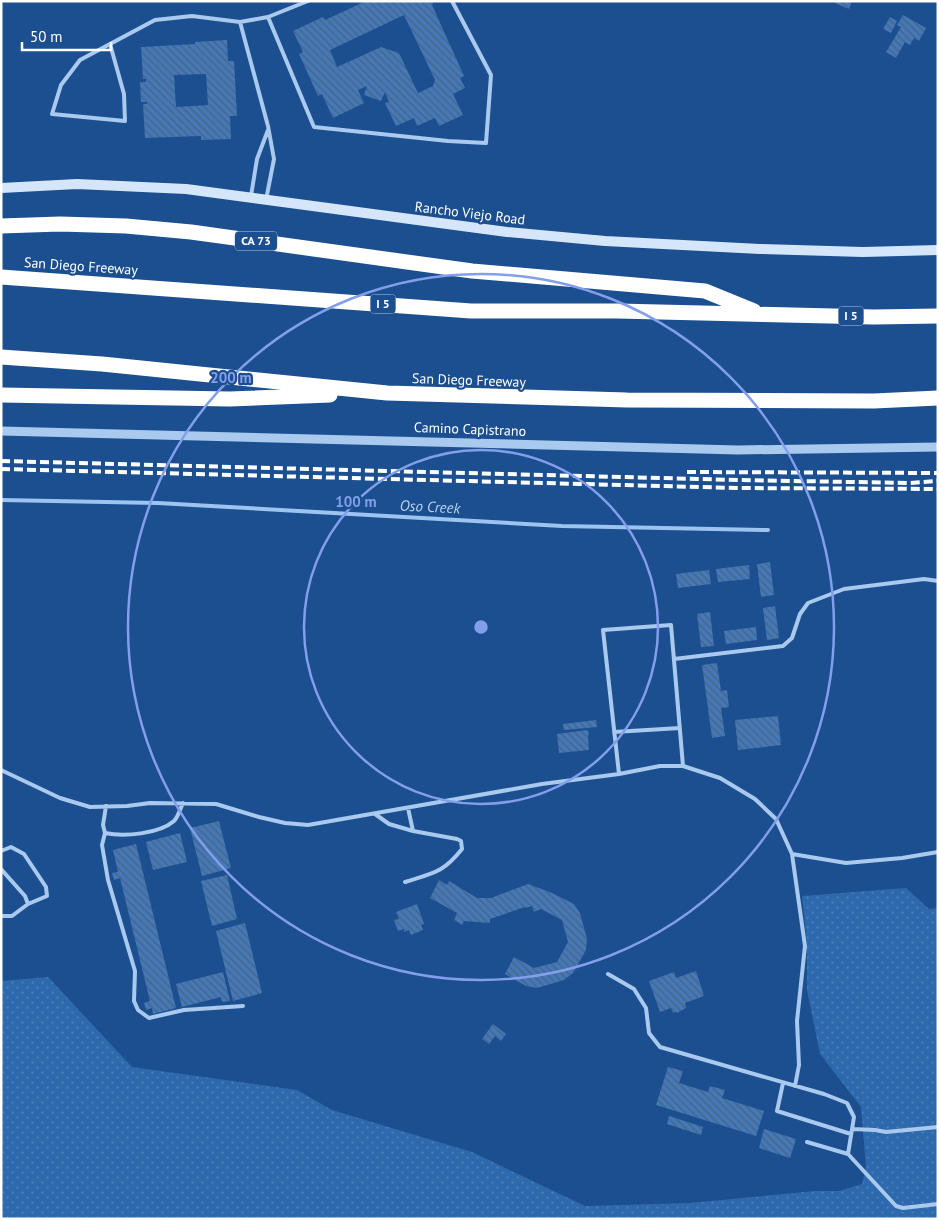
<svg xmlns="http://www.w3.org/2000/svg" width="939" height="1220" viewBox="0 0 939 1220" font-family="'PT Sans',sans-serif">
  <style>
    .grass { fill: url(#grass-dots) }
    .lines { fill: none; stroke-linecap: round; stroke-linejoin: round }
    .stream { stroke: #9cc4f0; stroke-width: 4 }
    .building { fill: url(#building-back-hatch); fill-rule: evenodd }
    .service { stroke: #a9c9ee; stroke-width: 4 }
    .tertiary { stroke: #a9c9ee; stroke-width: 9 }
    .secondary { stroke: #d6e6fa; stroke-width: 10 }
    .motorway { stroke: #fff; stroke-width: 15 }
    .rail { stroke: #fff; stroke-width: 4; stroke-dasharray: 9 4; stroke-linecap: butt }
    .ring { fill: none; stroke: #839eea; stroke-width: 2.5 }
    .labels { text-anchor: middle; stroke-width: 4.5; stroke-linejoin: round; paint-order: stroke }
    .shield { fill: #1b4f8f; stroke: #bbcadd; stroke-width: 1 }
    .shield-label { font-size: 12px; font-weight: bold; fill: #fff }
    .street-label { font-size: 14px; fill: #fff; stroke: #1b4f8f }
    .water-label { font-size: 15px; font-style: italic; fill: #b5d3f5; stroke: #1b4f8f }
    .centre { fill: #839eea; stroke: #1b4f8f; stroke-width: 2.5 }
    .ring-label { font-size: 15px; text-anchor: middle; font-weight: bold; fill: #839eea; stroke: #1b4f8f; stroke-width: 4.5; stroke-linejoin: round; paint-order: stroke }
  </style>
  <defs>
    <pattern id="grass-dots" width="8" height="8" patternUnits="userSpaceOnUse" patternTransform="scale(1.25)"><rect width="8" height="8" fill="#2e69ad"/><path d="M2 2h.1M6 6h.1" fill="none" stroke="#4d80b9" stroke-width="1.8" stroke-linecap="round"/></pattern>
    <pattern id="building-back-hatch" width="6" height="6" patternUnits="userSpaceOnUse" patternTransform="scale(1.25)"><rect width="6" height="6" fill="#4478b7"/><path d="M-1 5l2 2M0 0l6 6M5-1l2 2" fill="none" stroke="#486282"/></pattern>
  </defs>
  <rect width="100%" height="100%" fill="#1b4f8f"/>
  <path class="grass" d="M 906,888 L 929,909 L 938,908 L 938,1219 L 1,1219 L 1,981 L 48,977 L 132,1067 L 297,1090 L 332,1110 L 472,1152 L 585,1206 L 690,1203 L 815,1191 L 839,1191 L 862,1184 L 866,1167 L 861,1107 L 820,1054 L 807,990 L 807,943 L 802,896 Z"/>
  <g class="lines">
    <path class="stream" d="M 1,500 L 158,503 L 562,526 L 768,530"/>
  </g>
  <path class="building" d="M 366,1 L 432,1 L 433,4 L 432,5 L 464,76 L 460,78 L 465,88 L 453,94 L 463,115 L 439,126 L 435,118 L 417,126 L 414,118 L 396,126 L 385,103 L 389,102 L 385,92 L 381,101 L 364,95 L 367,86 L 358,90 L 364,103 L 333,118 L 322,94 L 318,96 L 299,54 L 303,52 L 293,31 L 323,17 L 325,20 ZM 404,15 L 435,80 L 433,86 L 418,93 L 399,53 L 381,47 L 337,67 L 330,50 Z
    M 830,1 L 852,1 L 849,9 Z
    M 903,15 L 926,28 L 919,41 L 914,38 L 910,45 L 905,42 L 896,58 L 886,52 L 901,27 L 897,25 Z
    M 890,17 L 897,21 L 891,33 L 883,29 Z
    M 227,40 L 228,61 L 234,61 L 237,116 L 230,116 L 231,139 L 201,140 L 201,136 L 145,138 L 143,104 L 147,104 L 147,102 L 141,102 L 140,82 L 146,82 L 146,79 L 143,79 L 141,47 L 195,44 L 195,42 ZM 206,74 L 208,105 L 176,107 L 174,75 Z
    M 770,562 L 774,595 L 761,597 L 757,564 Z
    M 749,565 L 750,579 L 718,582 L 716,569 Z
    M 709,570 L 711,584 L 678,588 L 676,574 Z
    M 775,606 L 779,638 L 767,640 L 763,608 Z
    M 710,612 L 714,646 L 701,647 L 697,614 Z
    M 756,627 L 757,640 L 726,644 L 724,631 Z
    M 717,663 L 721,691 L 727,690 L 729,707 L 721,708 L 725,736 L 712,738 L 702,665 Z
    M 778,716 L 781,745 L 738,750 L 735,720 Z
    M 596,720 L 597,727 L 564,730 L 563,724 Z
    M 587,730 L 589,733 L 588,736 L 589,750 L 559,753 L 557,734 Z
    M 219,821 L 231,868 L 202,876 L 190,828 Z
    M 180,833 L 187,862 L 153,870 L 146,842 Z
    M 136,844 L 176,1008 L 153,1014 L 152,1008 L 146,1010 L 144,1003 L 150,1001 L 120,878 L 114,880 L 112,873 L 118,872 L 113,850 Z
    M 227,875 L 237,919 L 212,926 L 201,881 Z
    M 439,880 L 447,885 L 449,881 L 477,898 L 491,898 L 528,884 L 552,893 L 574,904 L 580,913 L 587,939 L 586,950 L 573,973 L 564,980 L 537,988 L 526,986 L 505,974 L 514,957 L 534,968 L 557,962 L 568,942 L 562,920 L 541,909 L 534,912 L 532,906 L 525,908 L 525,907 L 490,919 L 490,923 L 464,921 L 462,925 L 454,920 L 457,913 L 430,898 Z
    M 417,904 L 424,924 L 421,925 L 423,930 L 411,935 L 409,930 L 404,932 L 404,929 L 398,931 L 394,920 L 399,919 L 396,912 Z
    M 245,923 L 262,993 L 233,1001 L 216,931 Z
    M 696,971 L 704,996 L 685,1003 L 686,1008 L 677,1013 L 676,1012 L 673,1013 L 671,1008 L 660,1012 L 649,981 L 674,972 L 676,978 Z
    M 223,972 L 230,1001 L 222,1002 L 221,997 L 182,1007 L 176,984 Z
    M 493,1024 L 506,1034 L 501,1041 L 495,1036 L 489,1044 L 482,1039 Z
    M 668,1067 L 683,1071 L 679,1083 L 708,1092 L 710,1086 L 725,1090 L 722,1098 L 764,1111 L 756,1136 L 656,1105 Z
    M 669,1116 L 703,1127 L 701,1135 L 667,1124 Z
    M 764,1129 L 796,1139 L 790,1158 L 759,1148 Z"/>
  <g class="lines">
    <path class="service" d="M 268,17 L 314,127 L 448,141 L 486,143 L 491,75 L 452,1
      M 240,22 L 268,126 L 274,159 L 266,200
      M 110,44 L 124,94 L 125,121 L 52,114 L 61,85 L 80,60 L 155,20 L 192,16 L 240,22 L 268,17 L 308,1
      M 251,196 L 257,159 L 268,130
      M 674,659 L 783,646 L 792,638 L 800,614 L 808,603 L 844,589 L 924,579 L 938,581
      M 614,732 L 680,728
      M 1,770 L 60,798 L 90,807 L 127,806 L 150,803 L 216,804 L 259,817 L 285,823 L 308,825 L 542,784 L 619,774 L 660,766 L 683,766 L 720,778 L 755,799 L 776,819 L 792,854 L 805,946 L 797,1021 L 799,1065 L 795,1086
      M 619,774 L 603,630 L 671,625 L 683,766
      M 106,806 L 103,825 L 105,833 C 124,837 159,834 174,821 C 178,817 180,809 183,803
      M 375,814 L 389,824 L 413,831 L 408,808
      M 105,833 L 102,845 L 108,880 L 135,971 L 134,1001 L 138,1010 L 149,1018 L 184,1010 L 243,1006
      M 1,851 L 11,847 L 24,854 L 46,887 L 47,896 L 28,904
      M 792,854 L 846,863 L 902,858 L 938,852
      M 1,869 L 25,896 L 28,904 L 12,916 L 1,916
      M 405,882 C 433,873 443,873 462,849 L 461,841 L 457,839 L 413,831
      M 608,974 L 634,989 L 646,1008 L 649,1033 L 660,1047 L 824,1094 L 847,1103 L 854,1117 L 848,1154 L 807,1142
      M 783,1083 L 777,1111 L 851,1134
      M 852,1129 L 875,1130 L 886,1132 L 938,1127
      M 848,1154 L 896,1206 L 903,1208 L 938,1204"/>
    <path class="tertiary" d="M 1,431 L 738,450 L 938,447"/>
    <path class="secondary" d="M 1,188 L 77,184 L 186,189 L 507,232 L 605,241 L 760,249 L 863,252 L 938,250"/>
    <path class="motorway" d="M 1,226 L 60,224 L 126,226 L 191,232 L 472,271 L 705,291 L 754,311
      M 1,277 L 471,311 L 618,311 L 874,317 L 938,316
      M 1,357 L 102,364 L 387,393 L 627,400 L 874,401 L 938,398
      M 1,395 L 230,399 L 330,395"/>
    <path class="rail" d="M 1,461 L 737,480 L 909,483 L 938,481
      M 1,469 L 737,488 L 938,489
      M 687,472 L 938,473"/>
  </g>
  <g class="ring">
    <circle cx="481" cy="627" r="177"/>
    <circle cx="481" cy="627" r="353"/>
  </g>
  <g class="labels">
    <g class="shield">
      <rect x="235" y="231.5" width="42" height="19" rx="4"/>
      <rect x="370.5" y="294.5" width="25" height="19" rx="4"/>
      <rect x="838.5" y="306.5" width="25" height="19" rx="4"/>
    </g>
    <g class="shield-label">
      <text x="256" y="245">CA 73</text>
      <text x="383" y="308">I 5</text>
      <text x="851" y="320">I 5</text>
    </g>
    <g class="street-label">
      <text transform="translate(470 213) rotate(7)" y="5">Rancho Viejo Road</text>
      <text transform="translate(81 266) rotate(4)" y="5">San Diego Freeway</text>
      <text transform="translate(469 380) rotate(2)" y="5">San Diego Freeway</text>
      <text transform="translate(470 429) rotate(2)" y="5">Camino Capistrano</text>
    </g>
    <g class="water-label">
      <text transform="translate(430 507) rotate(3)" y="5">Oso Creek</text>
    </g>
  </g>
  <circle cx="481" cy="627" r="8" class="centre"/>
  <g class="ring-label">
    <text x="231" y="383">200 m</text>
    <text x="356" y="507">100 m</text>
  </g>
  <rect width="939" height="1220" fill="none" stroke="#ffffff" stroke-width="5"/>
  <path d="M22 42v8h89v-8" fill="none" stroke="#ffffff" stroke-width="2.5"/>
  <text x="30" y="42" font-size="15" fill="#ffffff" stroke="#1b4f8f" stroke-width="4" paint-order="stroke">50 m</text>
</svg>
